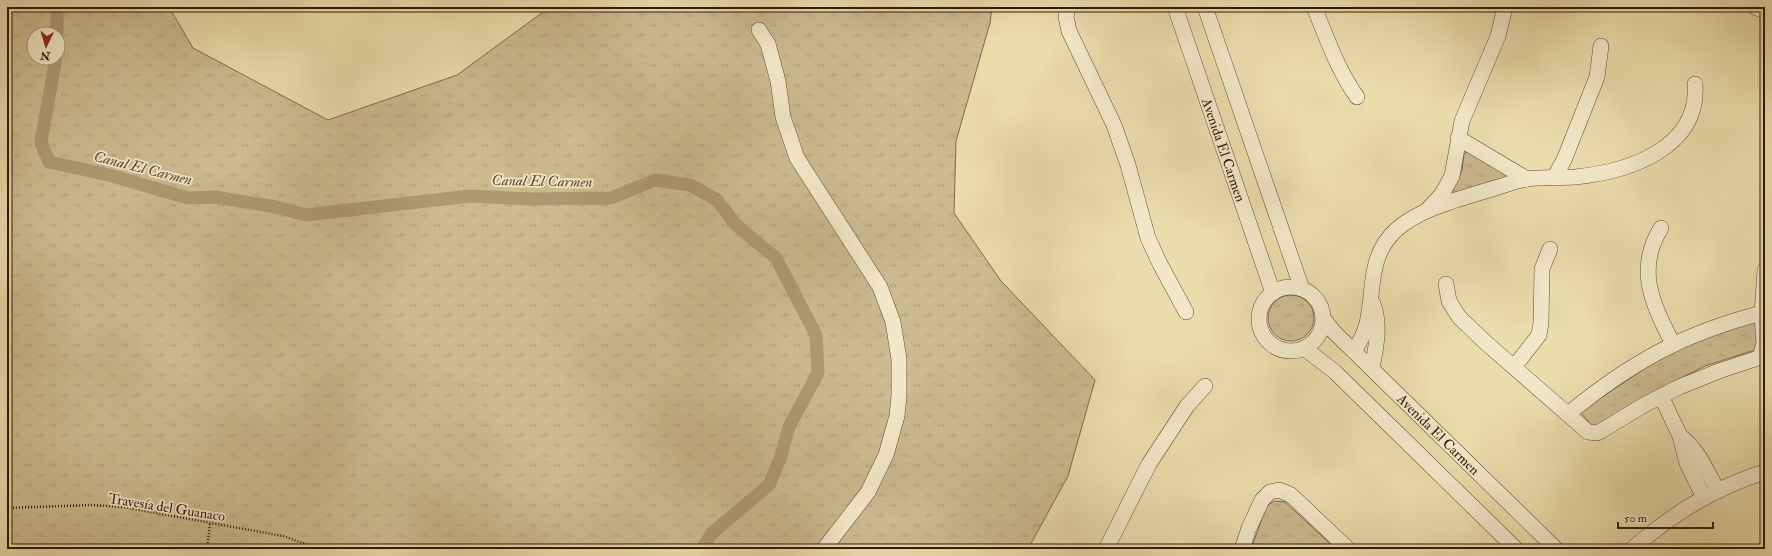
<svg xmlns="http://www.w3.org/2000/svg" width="1772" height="556" viewBox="0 0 1772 556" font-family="'IM FELL Double Pica',serif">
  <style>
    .grass { fill: url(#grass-tufts); stroke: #80684c; fill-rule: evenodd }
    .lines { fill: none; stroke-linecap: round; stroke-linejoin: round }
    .canal { stroke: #ad9974; stroke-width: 13 }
    .minor-casing { stroke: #624830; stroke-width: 16 }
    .path { stroke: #341607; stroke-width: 2.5; stroke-dasharray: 1 2; stroke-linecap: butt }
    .minor { stroke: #f2e8c9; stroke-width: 15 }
    .labels { text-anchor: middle; stroke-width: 3.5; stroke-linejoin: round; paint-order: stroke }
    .street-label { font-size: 14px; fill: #341607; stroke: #f2e8c9 }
    .water-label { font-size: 15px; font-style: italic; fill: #644a33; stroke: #f2e8c9 }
  </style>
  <defs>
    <pattern id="grass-tufts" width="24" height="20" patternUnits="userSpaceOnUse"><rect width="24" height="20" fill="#ccba90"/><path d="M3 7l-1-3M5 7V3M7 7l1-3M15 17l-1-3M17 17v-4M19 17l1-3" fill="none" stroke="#b09f7b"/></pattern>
  </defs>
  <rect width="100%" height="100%" fill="#ebdcac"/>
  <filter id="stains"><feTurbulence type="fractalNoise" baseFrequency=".005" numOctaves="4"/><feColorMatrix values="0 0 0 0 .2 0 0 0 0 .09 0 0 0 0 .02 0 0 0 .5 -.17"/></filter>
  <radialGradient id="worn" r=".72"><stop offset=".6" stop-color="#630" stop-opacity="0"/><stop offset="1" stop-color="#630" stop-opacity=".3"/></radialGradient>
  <path class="grass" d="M 7,7 L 169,7 L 193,48 L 328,120 L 457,75 L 550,7 L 992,7 L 990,23 L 956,141 L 954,213 L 1001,281 L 1095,380 L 1068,476 L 1028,549 L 7,549 ZM 34,34 L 58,34 L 58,58 L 34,58 Z
    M 1469,150 L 1513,176 L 1455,194 L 1453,189 L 1462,170 L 1464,154 Z
    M1268 318a23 23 0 1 1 46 0a23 23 0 1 1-46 0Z
    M 1757,318 L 1758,349 L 1705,366 L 1661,388 L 1595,429 L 1580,412 L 1669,352 Z
    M 1275,501 L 1285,502 L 1336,549 L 1251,549 L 1265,510 L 1268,505 Z"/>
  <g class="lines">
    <path class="canal" d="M 57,7 L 57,34
      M 56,58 L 41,142 L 49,162 L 109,175 L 188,198 L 215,197 L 276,207 L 306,215 L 470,196 L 530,199 L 611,198 L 655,180 L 690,185 L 717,200 L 735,224 L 776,258 L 816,335 L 818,373 L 789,427 L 780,459 L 769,485 L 712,533 L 702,549"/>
    <defs>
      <g id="minor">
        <path d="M 1068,7 L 1066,17 L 1069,31 L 1114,125 L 1128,165 L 1148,238 L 1160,264 L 1186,312"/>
        <path id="s1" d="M 1175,7 L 1273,293"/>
        <path d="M 1205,7 L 1302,289"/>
        <path d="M 1314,7 C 1327,38 1337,69 1357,97"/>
        <path d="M 1755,7 L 1765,11"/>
        <path d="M 759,30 L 768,44 L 778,81 L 783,117 L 797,158 L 880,287 L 893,322 L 899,359 L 899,396 L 897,416 L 886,455 L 868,492 L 824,549"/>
        <path d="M 1458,138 L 1527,179"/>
        <path d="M 1554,178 L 1564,160 L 1597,77 L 1601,46"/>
        <path d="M 1428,209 L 1442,194 L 1452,176 L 1462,121 L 1498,36 L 1505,7"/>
        <path d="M 1661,228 C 1635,270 1653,305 1673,344"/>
        <path d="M 1446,284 L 1449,301 L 1459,317 L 1485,342 L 1588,432 L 1597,433 L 1601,431 L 1644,405 L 1679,387 L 1719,371 L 1758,358 L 1761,354 L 1764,344 L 1762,313 L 1765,270"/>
        <circle cx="1291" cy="319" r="32"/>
        <path id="s2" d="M 1323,318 L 1333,331 L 1556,549"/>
        <path d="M 1304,348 L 1335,372 L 1516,549"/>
        <path d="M 1354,350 C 1383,314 1358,265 1396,230 C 1420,208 1463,198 1495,188 C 1505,185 1516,181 1527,179 C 1543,177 1559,178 1575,177 C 1627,172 1700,149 1695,84"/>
        <path d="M 1514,367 L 1539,335 L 1541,322 L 1542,269 L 1550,249"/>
        <path d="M 1372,368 C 1376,347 1381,325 1373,304"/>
        <path d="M 1661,396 L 1680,436 L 1687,463 L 1704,498"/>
        <path d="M 1568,414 C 1630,363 1684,333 1762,313"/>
        <path d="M 1680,436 C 1698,449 1707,472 1718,491"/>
        <path d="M 1106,549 L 1149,464 L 1187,406 L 1205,386"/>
        <path d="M 1242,549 L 1249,528 L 1262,500 L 1270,492 L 1279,490 L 1291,495 L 1348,549"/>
        <path d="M 1632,549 C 1671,515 1715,487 1765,472"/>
      </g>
    </defs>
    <use href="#minor" class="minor-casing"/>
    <path class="path" d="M 7,508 L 91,505 L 123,507 L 283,536 L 320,549
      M 207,549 L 210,524"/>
    <use href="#minor" class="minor"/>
  </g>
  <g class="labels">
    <g class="street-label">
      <text dy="5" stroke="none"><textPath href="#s1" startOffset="151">Avenida El Carmen</textPath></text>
      <text dy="5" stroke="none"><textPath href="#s2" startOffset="164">Avenida El Carmen</textPath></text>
      <text transform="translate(167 507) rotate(9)" y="5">Travesía del Guanaco</text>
    </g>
    <g class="water-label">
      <text transform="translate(143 168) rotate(14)" y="5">Canal El Carmen</text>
      <text transform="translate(542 181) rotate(1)" y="5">Canal El Carmen</text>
    </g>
  </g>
  <rect width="1772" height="556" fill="none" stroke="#ebdcac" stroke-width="24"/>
  <rect x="8" y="8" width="1756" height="540" fill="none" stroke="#341607" stroke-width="2"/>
  <rect x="12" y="12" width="1748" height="532" fill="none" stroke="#341607"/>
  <g transform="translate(46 46) rotate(185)"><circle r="19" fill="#f2e8c9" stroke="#a6947b"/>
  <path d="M0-3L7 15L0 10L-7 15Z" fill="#8f2418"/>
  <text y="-6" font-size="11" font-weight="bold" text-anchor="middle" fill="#341607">N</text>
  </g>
  <path d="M1618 522v6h95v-6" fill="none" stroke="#341607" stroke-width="2"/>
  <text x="1624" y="522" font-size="12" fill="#341607" stroke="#f2e8c9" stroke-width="3" paint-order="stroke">50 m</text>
  <rect width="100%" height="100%" filter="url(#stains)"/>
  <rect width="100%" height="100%" fill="url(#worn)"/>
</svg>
